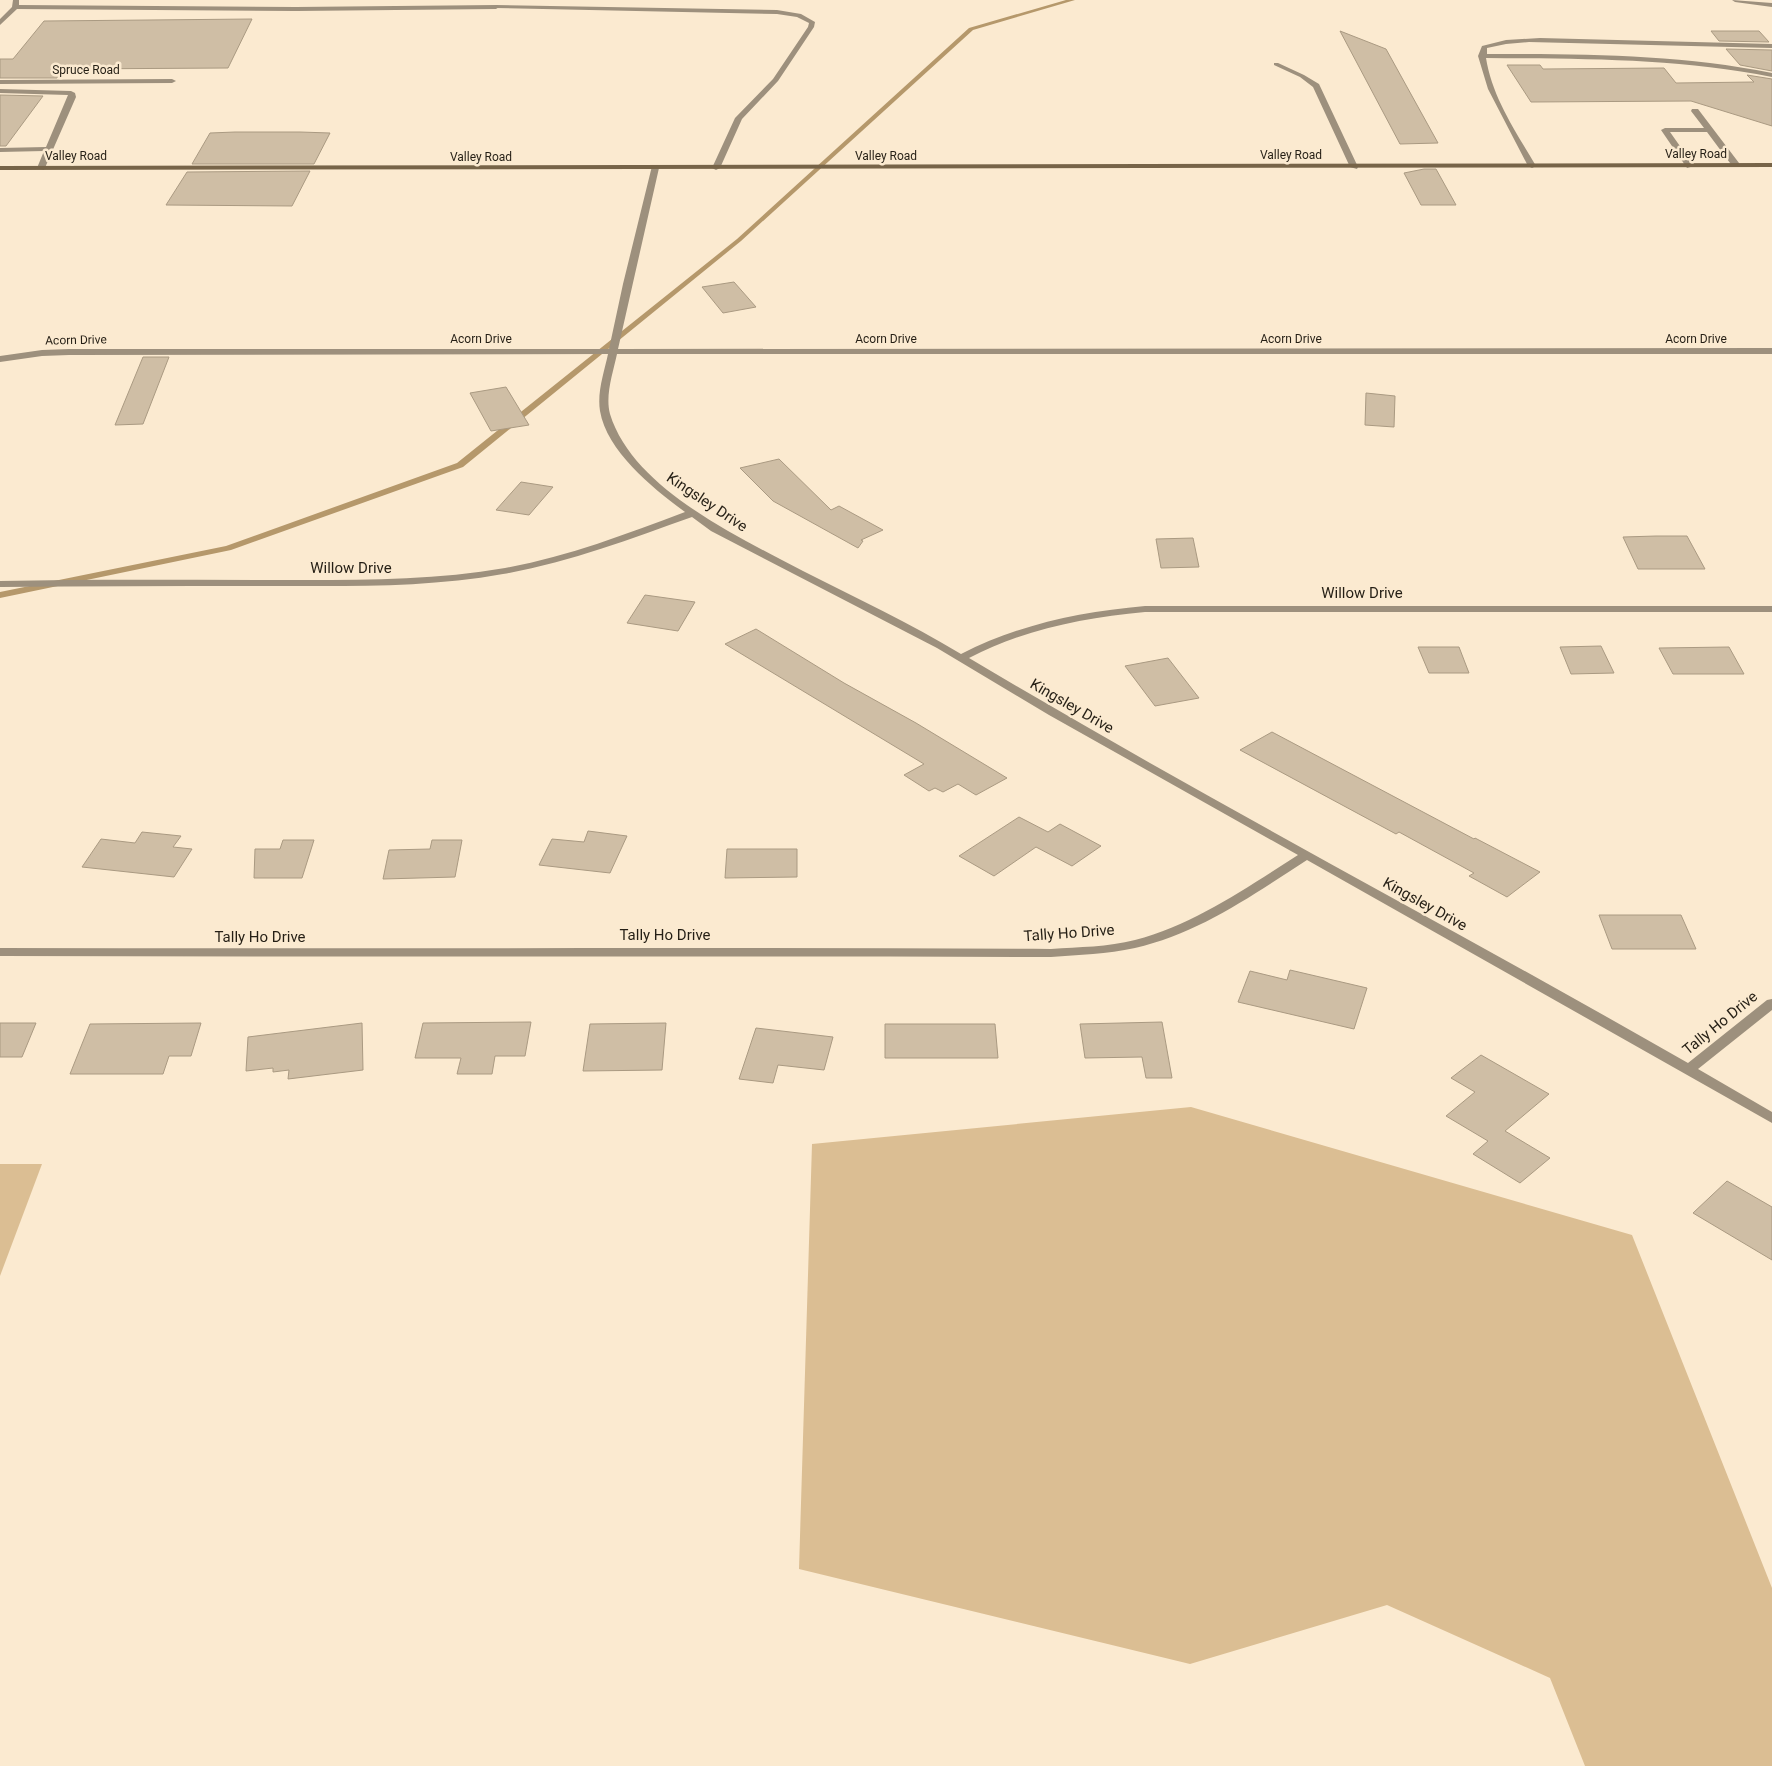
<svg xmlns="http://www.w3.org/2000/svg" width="1772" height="1766" viewBox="0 0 1772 1766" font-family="Roboto,sans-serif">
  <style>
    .green { fill: #dbbe93 }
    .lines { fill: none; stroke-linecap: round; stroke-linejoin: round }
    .stream { fill: #b5986b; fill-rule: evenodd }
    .building { fill: #cfbea5; stroke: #aa9a82 }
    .lane { fill: #9d907d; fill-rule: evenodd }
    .street { fill: #9d907d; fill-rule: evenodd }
    .secondary { fill: #776448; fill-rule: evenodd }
    .labels { text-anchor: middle; stroke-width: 5; stroke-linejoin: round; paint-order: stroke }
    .far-street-label { font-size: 12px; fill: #251f15; stroke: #fbead0 }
    .street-label { font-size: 15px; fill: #251f15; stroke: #fbead0 }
  </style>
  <rect width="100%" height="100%" fill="#fbead0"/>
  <path class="green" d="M 1191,1107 L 1632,1235 L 1772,1588 L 1772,1766 L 1585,1766 L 1550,1678 L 1387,1605 L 1190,1664 L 799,1569 L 812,1144 Z
    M 0,1164 L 42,1164 L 0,1276 Z"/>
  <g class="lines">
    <path class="stream" d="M 1066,0 L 1075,0 L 973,30 L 741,241 L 463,467 L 231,550 L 0,598 L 0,592 L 226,546 L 457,463 L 737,239 L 969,28 Z"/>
  </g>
  <path class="building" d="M 252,19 L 228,68 L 64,69 L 57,78 L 0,78 L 0,59 L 13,59 L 44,21 Z
    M 1340,31 L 1386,49 L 1438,143 L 1400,144 Z
    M 1711,31 L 1759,31 L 1769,42 L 1719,41 Z
    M 1726,49 L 1772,50 L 1772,71 L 1740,65 Z
    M 1507,65 L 1540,65 L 1543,69 L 1664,68 L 1676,83 L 1754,82 L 1747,75 L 1772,79 L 1772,126 L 1691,101 L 1531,102 Z
    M 0,95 L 43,96 L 6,146 L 0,146 Z
    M 235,132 L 300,132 L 330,133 L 314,164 L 192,164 L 210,133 Z
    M 1424,169 L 1436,169 L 1456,205 L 1421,205 L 1404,173 Z
    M 310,171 L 292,206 L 166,205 L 187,172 Z
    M 734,282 L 756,307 L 723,313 L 702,287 Z
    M 143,357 L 169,357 L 143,424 L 115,425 Z
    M 506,387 L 529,425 L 491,431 L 470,393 Z
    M 1366,393 L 1395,396 L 1394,427 L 1365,425 Z
    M 779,459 L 831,510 L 839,506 L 883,530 L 861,540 L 863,541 L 858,548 L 773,501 L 740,468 Z
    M 521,482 L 553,487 L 529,515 L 496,510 Z
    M 1656,536 L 1687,536 L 1705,569 L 1638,569 L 1623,537 Z
    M 1193,538 L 1199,567 L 1161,568 L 1156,539 Z
    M 645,595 L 695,602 L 678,631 L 627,623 Z
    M 756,629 L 844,683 L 916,723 L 1007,778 L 976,795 L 958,784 L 943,792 L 935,788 L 929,791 L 904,775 L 924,764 L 725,644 Z
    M 1601,646 L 1614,673 L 1571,674 L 1560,647 Z
    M 1418,647 L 1459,647 L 1469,673 L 1429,673 Z
    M 1729,647 L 1744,674 L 1673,674 L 1659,648 Z
    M 1168,658 L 1199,698 L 1155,706 L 1125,666 Z
    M 1272,732 L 1474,839 L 1475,838 L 1540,872 L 1507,897 L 1469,876 L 1474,873 L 1399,832 L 1396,834 L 1240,750 Z
    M 1019,817 L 1048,832 L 1060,824 L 1101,846 L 1072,866 L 1036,847 L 994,876 L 959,856 Z
    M 588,831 L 627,836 L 610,873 L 539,865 L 552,839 L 584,842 Z
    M 142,832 L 181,836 L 173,847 L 192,849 L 174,877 L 82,867 L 101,839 L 135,843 Z
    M 283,840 L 314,840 L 302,878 L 254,878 L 255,849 L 280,849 Z
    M 432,840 L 462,840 L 455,877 L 383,879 L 389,850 L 430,849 Z
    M 727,849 L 797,849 L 797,877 L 725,878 Z
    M 1599,915 L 1681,915 L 1696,949 L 1612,949 Z
    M 1290,970 L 1367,988 L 1354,1029 L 1238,1002 L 1250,971 L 1287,980 Z
    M 531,1022 L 525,1056 L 495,1056 L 492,1074 L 457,1074 L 461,1058 L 415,1058 L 423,1023 Z
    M 1162,1022 L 1172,1078 L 1146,1078 L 1142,1057 L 1085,1058 L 1080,1024 Z
    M 0,1023 L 36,1023 L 22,1057 L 0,1057 Z
    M 201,1023 L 191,1056 L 169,1056 L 163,1074 L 70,1074 L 90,1024 Z
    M 362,1023 L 363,1070 L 288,1079 L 289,1070 L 273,1072 L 273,1068 L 246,1071 L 248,1037 Z
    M 666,1023 L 662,1070 L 583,1071 L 590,1024 Z
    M 885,1024 L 995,1024 L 998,1058 L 885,1058 Z
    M 756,1028 L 833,1037 L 824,1070 L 778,1065 L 773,1083 L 739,1079 Z
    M 1481,1055 L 1549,1094 L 1505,1131 L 1550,1158 L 1520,1183 L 1473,1154 L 1488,1141 L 1446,1116 L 1475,1092 L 1451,1078 Z
    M 1727,1181 L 1772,1207 L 1772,1260 L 1693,1213 Z"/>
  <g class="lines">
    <path class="lane" d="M 1732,0 L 1772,3 L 1772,7 L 1735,2 Z
      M 496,5 L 777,10 L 801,14 L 815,22 L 814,27 L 778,81 L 742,119 L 720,168 L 716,170 L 712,168 L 735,118 L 773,79 L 808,27 L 809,23 L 797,17 L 777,14 L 494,8 L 493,7 Z
      M 1540,38 L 1772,44 L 1772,48 L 1529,42 L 1506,44 L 1487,48 L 1487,54 C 1583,54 1677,54 1772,73 L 1772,77 C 1677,58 1582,59 1486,58 C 1492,97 1516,132 1536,166 L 1532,168 L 1528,166 L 1488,89 L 1478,56 L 1482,46 L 1506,40 Z
      M 0,89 L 71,91 L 75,93 L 76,97 L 44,170 L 37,168 L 44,151 L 0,152 L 0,148 L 46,147 L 68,95 L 0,93 Z
      M 1692,109 L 1698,109 L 1739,163 L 1739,167 L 1733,167 L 1707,132 L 1670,132 L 1694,166 L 1687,168 L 1661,130 L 1665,128 L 1704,128 L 1691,111 Z"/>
    <path class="street" d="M 13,0 L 19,0 L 19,5 L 296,7 L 496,5 L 499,7 L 496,9 L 296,11 L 17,9 L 0,25 L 0,19 L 12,7 Z
      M 1274,63 L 1278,63 L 1304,75 L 1319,84 L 1358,167 L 1357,169 L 1350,167 L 1313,87 L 1300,77 L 1274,65 Z
      M 0,80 L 172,79 L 176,81 L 172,83 L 0,84 Z
      M 652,166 L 659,168 L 618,349 L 1772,348 L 1772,354 L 617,354 C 613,373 605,395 610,414 C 633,489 739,537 803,571 C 856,598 910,623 961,654 C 1020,624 1080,612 1145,606 L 1772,606 L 1772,612 L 1145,612 C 1083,618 1025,629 969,658 C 1205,799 1449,926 1688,1063 L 1767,1000 L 1772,999 L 1772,1010 L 1698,1069 L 1772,1112 L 1772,1123 L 1307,860 C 1253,895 1198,934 1135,948 C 1107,954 1079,955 1051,957 C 701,956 350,957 0,956 L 0,948 C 350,949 701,947 1051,949 C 1079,947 1108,947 1135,940 C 1195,924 1246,888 1298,855 L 1049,715 L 937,648 L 711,531 L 692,517 C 630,539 568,563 503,574 C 426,588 347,586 269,586 C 179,586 90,586 0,587 L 0,581 C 92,579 184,580 276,580 C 352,580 430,581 505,568 C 567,557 626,534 685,512 C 654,489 607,452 600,411 C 597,392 604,373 608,354 L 69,355 L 42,356 L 0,362 L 0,356 L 42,350 L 69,349 L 609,349 L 623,284 Z"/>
    <path class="secondary" d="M 1772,163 L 1772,167 L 0,170 L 0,166 Z"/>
  </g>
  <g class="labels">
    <g class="far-street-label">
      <text x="86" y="74">Spruce Road</text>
      <text x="1696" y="158">Valley Road</text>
      <text x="1291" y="159">Valley Road</text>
      <text x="76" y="160">Valley Road</text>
      <text x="886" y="160">Valley Road</text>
      <text x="481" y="161">Valley Road</text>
      <text x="481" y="343">Acorn Drive</text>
      <text x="886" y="343">Acorn Drive</text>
      <text x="1291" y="343">Acorn Drive</text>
      <text x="1696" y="343">Acorn Drive</text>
      <text transform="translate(76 340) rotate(-1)" y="4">Acorn Drive</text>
    </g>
    <g class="street-label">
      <text transform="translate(707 502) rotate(34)" y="5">Kingsley Drive</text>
      <text x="351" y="573">Willow Drive</text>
      <text x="1362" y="598">Willow Drive</text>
      <text transform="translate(1072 706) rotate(30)" y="5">Kingsley Drive</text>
      <text transform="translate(1425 904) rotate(29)" y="5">Kingsley Drive</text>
      <text transform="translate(1069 933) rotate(-4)" y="5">Tally Ho Drive</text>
      <text x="665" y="940">Tally Ho Drive</text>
      <text x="260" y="942">Tally Ho Drive</text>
      <text transform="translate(1720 1023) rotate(-39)" y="5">Tally Ho Drive</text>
    </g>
  </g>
</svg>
